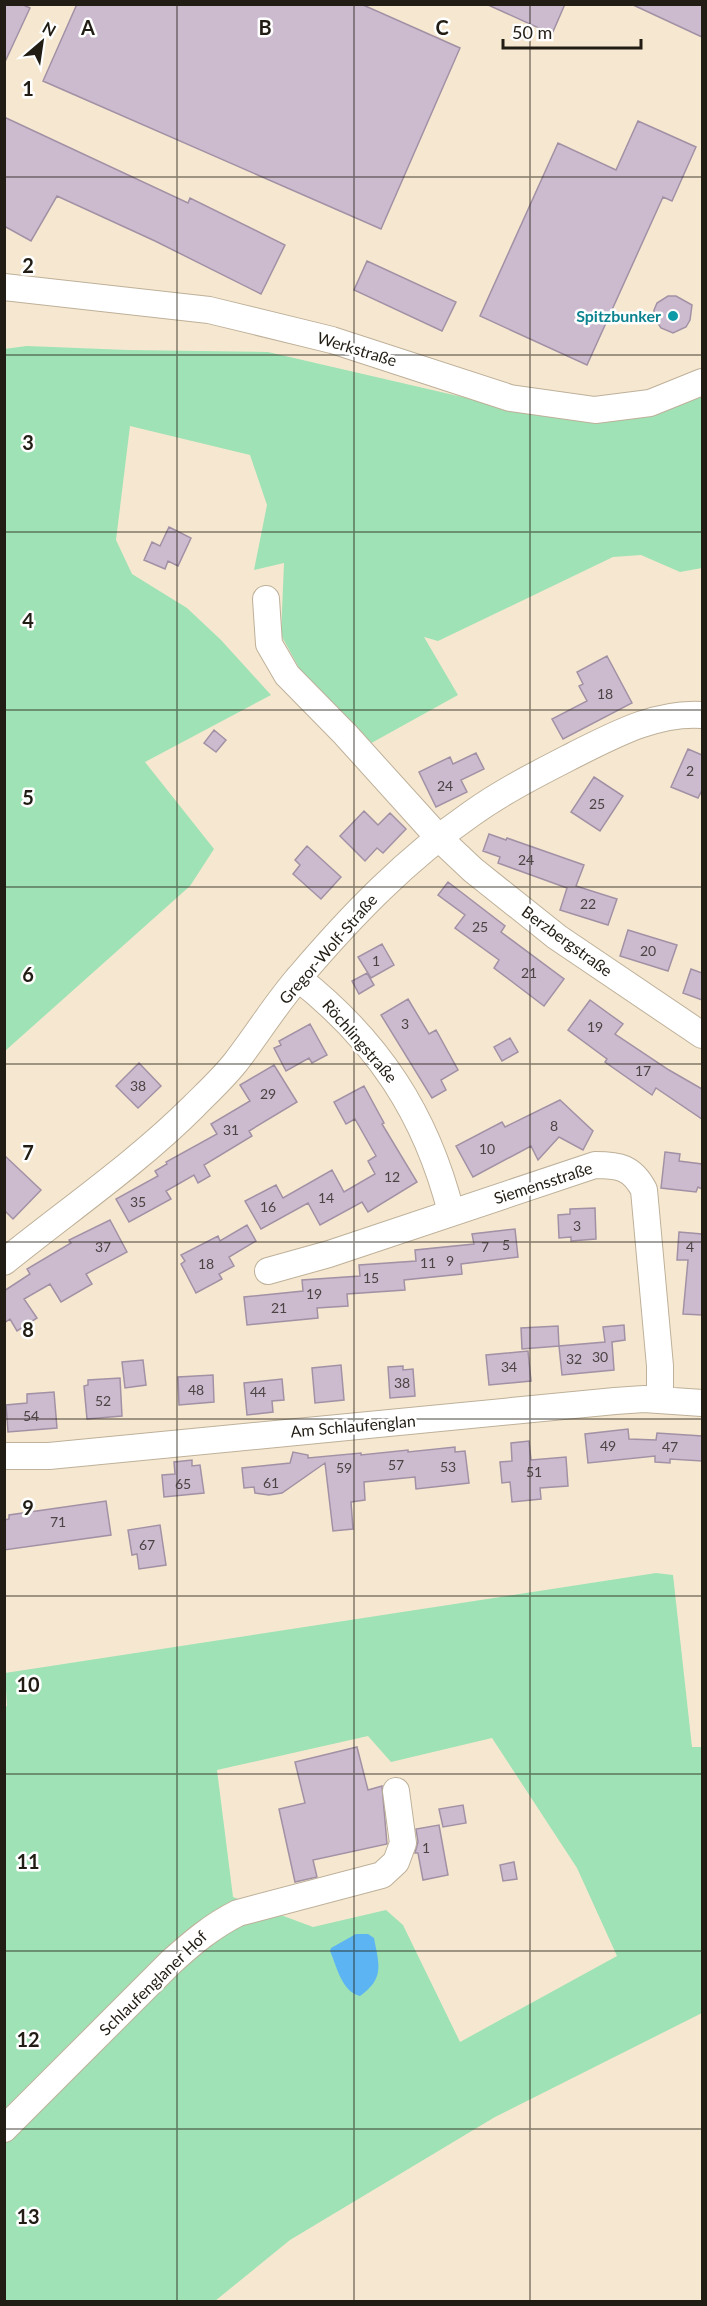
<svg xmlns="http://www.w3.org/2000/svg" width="707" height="2306" viewBox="0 0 707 2306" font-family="Lato,sans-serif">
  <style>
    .green { fill: #9fe2b5; fill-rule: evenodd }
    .water { fill: #5cb5f2 }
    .building { fill: #ccbacf; stroke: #a291a5; stroke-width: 1.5 }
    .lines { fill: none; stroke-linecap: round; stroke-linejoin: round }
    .minor-casing { stroke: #beb099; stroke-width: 28 }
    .minor { stroke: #fff; stroke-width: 26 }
    .grid { fill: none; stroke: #221d14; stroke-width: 1.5; stroke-opacity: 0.55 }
    .culture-dot { fill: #0f9aa8; stroke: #fff; stroke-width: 2 }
    .labels { text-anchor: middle; stroke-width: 5; stroke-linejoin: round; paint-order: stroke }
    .number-label { font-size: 14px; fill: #4c4443 }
    .culture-label { font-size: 16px; font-weight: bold; fill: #0d838f; stroke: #fff; text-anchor: end }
    .street-label { font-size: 16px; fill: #221d14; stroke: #fff }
    .grid-label { font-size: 20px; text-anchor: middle; font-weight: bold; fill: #221d14; stroke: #fff; stroke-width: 5; stroke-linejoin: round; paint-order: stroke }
  </style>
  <rect width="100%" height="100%" fill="#f6e8d0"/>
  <path class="green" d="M 27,346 L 128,350 L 268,352 L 497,405 L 575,419 L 702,388 L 702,568 L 680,572 L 641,555 L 613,557 L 438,641 L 424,637 L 458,695 L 366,746 L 304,677 L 281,635 L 284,563 L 254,570 L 267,505 L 250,455 L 130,426 L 116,540 L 132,574 L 187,608 L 221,640 L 271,695 L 145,762 L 214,849 L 190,886 L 5,1051 L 4,349 Z
    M 656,1573 L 673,1575 L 692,1747 L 702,1747 L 702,2013 L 495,2117 L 290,2240 L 215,2301 L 5,2301 L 4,1708 L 7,1706 L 5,1673 ZM 368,1736 L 391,1762 L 492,1738 L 577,1868 L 617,1956 L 460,2042 L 403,1925 L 386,1910 L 313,1927 L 233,1897 L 217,1770 Z"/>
  <path class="water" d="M 356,1934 L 368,1934 L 374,1938 C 379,1965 385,1978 360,1996 C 342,1992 337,1967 330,1951 L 331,1948 Z"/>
  <path class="building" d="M 4,4 L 21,4 L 30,8 L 4,64 Z
    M 77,4 L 361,4 L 460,48 L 381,229 L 43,81 Z
    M 486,4 L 565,4 L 552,34 Z
    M 631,4 L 702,4 L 702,37 Z
    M 4,117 L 188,203 L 190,198 L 285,245 L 261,294 L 155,241 L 57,196 L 31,241 L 4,226 Z
    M 638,121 L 696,147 L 672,201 L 663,197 L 587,365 L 480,316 L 558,143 L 616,170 Z
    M 367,261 L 456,302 L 442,331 L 354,290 Z
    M 668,296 L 676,296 L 692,305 L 690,320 L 686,327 L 673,333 L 661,328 L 655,319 L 654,310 L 657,303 Z
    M 169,527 L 191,538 L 178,566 L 168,561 L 165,569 L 144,560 L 152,542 L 160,546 Z
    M 607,656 L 632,703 L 563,739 L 552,719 L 587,701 L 579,686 L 583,684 L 577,672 Z
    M 214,730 L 226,740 L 216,752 L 204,743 Z
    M 688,749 L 702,755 L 702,790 L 698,798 L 671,787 Z
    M 476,753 L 484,769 L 461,780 L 467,792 L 436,807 L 419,772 L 450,757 L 453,764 Z
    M 594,777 L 623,796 L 600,831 L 571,812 Z
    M 364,811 L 378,825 L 390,813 L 406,829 L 383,853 L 377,848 L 365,861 L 340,836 Z
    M 489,834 L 506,840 L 507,838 L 584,865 L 576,886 L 617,899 L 608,925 L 560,910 L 567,888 L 498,863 L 500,857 L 483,851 Z
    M 307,846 L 341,877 L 321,899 L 293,874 L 300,865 L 295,860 Z
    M 448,882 L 505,926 L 501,932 L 564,979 L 544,1006 L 494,968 L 499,960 L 455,928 L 465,915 L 438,895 Z
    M 628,930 L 677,945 L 668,971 L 620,956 Z
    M 382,944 L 394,965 L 371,978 L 358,957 Z
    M 691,969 L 702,973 L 702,1000 L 683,993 Z
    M 367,973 L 374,985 L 359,994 L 352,981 Z
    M 408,999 L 429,1034 L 436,1030 L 458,1070 L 441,1080 L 446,1090 L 432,1098 L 381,1015 Z
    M 590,1000 L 623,1024 L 615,1034 L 669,1070 L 702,1089 L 702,1119 L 656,1088 L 652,1095 L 605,1062 L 607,1059 L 568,1030 Z
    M 310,1024 L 327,1055 L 312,1063 L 309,1058 L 286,1071 L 274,1048 L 281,1045 L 279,1041 Z
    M 510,1038 L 518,1052 L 502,1061 L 494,1047 Z
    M 139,1063 L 161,1086 L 138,1108 L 116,1086 Z
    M 274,1065 L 297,1102 L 249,1131 L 252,1136 L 204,1165 L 210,1176 L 198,1183 L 194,1175 L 166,1191 L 171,1199 L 129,1222 L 116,1199 L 158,1176 L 155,1171 L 167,1164 L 166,1162 L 217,1134 L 211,1124 L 250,1101 L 240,1085 Z
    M 364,1086 L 384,1123 L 382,1124 L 417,1182 L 368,1212 L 362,1202 L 320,1225 L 308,1203 L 261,1229 L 245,1201 L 276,1185 L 283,1198 L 332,1170 L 344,1192 L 375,1174 L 368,1161 L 376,1156 L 355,1119 L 346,1124 L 334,1102 Z
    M 560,1100 L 593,1131 L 583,1150 L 559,1137 L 538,1160 L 531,1146 L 473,1177 L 456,1146 L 502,1122 L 505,1127 Z
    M 665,1152 L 680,1154 L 679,1161 L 702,1164 L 702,1189 L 698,1187 L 696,1192 L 661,1188 Z
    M 4,1155 L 41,1190 L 13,1219 L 4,1210 Z
    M 595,1208 L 596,1239 L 571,1241 L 571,1237 L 559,1238 L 558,1215 L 570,1214 L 570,1209 Z
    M 110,1220 L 127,1252 L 86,1274 L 92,1284 L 61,1302 L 50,1284 L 24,1299 L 37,1318 L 17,1331 L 10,1319 L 4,1323 L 4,1291 L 30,1274 L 27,1269 L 71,1243 L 69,1240 Z
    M 247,1225 L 256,1241 L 229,1257 L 234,1266 L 219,1274 L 222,1279 L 196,1293 L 181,1264 L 185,1261 L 181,1255 L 218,1236 L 220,1241 Z
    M 515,1229 L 518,1257 L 461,1264 L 462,1274 L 404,1280 L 405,1290 L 347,1294 L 348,1306 L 317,1308 L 318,1318 L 247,1325 L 244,1297 L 303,1291 L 302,1280 L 360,1276 L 359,1265 L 416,1261 L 415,1250 L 474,1244 L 472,1234 Z
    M 679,1232 L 702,1234 L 702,1315 L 683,1314 L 688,1260 L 677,1260 Z
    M 624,1325 L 625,1340 L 612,1342 L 614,1370 L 562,1375 L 559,1346 L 605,1342 L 603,1327 Z
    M 558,1326 L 559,1346 L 522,1349 L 521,1328 Z
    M 528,1351 L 531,1381 L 489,1385 L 486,1355 Z
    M 143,1360 L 146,1385 L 125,1388 L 122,1362 Z
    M 341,1365 L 344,1400 L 315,1403 L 312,1368 Z
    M 403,1366 L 403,1370 L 413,1369 L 415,1396 L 390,1398 L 388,1367 Z
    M 213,1375 L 214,1402 L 179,1405 L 178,1377 Z
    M 120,1378 L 122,1416 L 87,1419 L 84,1386 L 88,1385 L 88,1380 Z
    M 282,1379 L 284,1400 L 272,1401 L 273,1412 L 247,1415 L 244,1383 Z
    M 54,1392 L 57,1428 L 8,1432 L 6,1405 L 27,1403 L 27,1394 Z
    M 628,1429 L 629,1439 L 656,1440 L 657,1433 L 702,1436 L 702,1461 L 670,1459 L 670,1463 L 655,1462 L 655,1456 L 588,1463 L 585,1434 Z
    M 529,1441 L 531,1460 L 566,1457 L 568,1486 L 540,1488 L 541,1499 L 512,1502 L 510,1482 L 502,1483 L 500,1462 L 512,1461 L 511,1443 Z
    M 455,1447 L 455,1452 L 465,1451 L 469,1483 L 416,1489 L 415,1477 L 364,1482 L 365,1500 L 351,1502 L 353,1529 L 333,1531 L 325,1463 L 282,1493 L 269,1495 L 255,1493 L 254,1487 L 244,1488 L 242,1468 L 290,1463 L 293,1452 L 308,1455 L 308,1458 L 361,1453 L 361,1455 L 408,1450 L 408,1452 Z
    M 192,1460 L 192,1466 L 200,1465 L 204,1493 L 164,1497 L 162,1475 L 175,1474 L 174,1462 Z
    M 106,1501 L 111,1535 L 4,1550 L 4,1520 L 9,1519 L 9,1515 Z
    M 160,1525 L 166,1565 L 139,1569 L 137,1554 L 132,1555 L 128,1530 Z
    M 357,1747 L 368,1790 L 382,1786 L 387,1844 L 313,1860 L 317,1877 L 295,1882 L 279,1809 L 305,1803 L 295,1762 Z
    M 463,1805 L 466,1823 L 443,1827 L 439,1809 Z
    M 439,1825 L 448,1875 L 423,1880 L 418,1853 L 415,1853 L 418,1842 L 416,1829 Z
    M 514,1862 L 517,1879 L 503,1881 L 500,1865 Z"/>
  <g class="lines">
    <defs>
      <path id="minor" d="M 4,287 L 209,310 L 332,340 L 510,398 L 595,410 L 650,403 L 702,382
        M 266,599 L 269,644 L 287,675 L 345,734 L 439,838 L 473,870 L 557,937 L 702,1035
        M 298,978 C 378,1041 426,1114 451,1212
        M 4,1262 C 67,1211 137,1163 194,1106 C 208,1092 223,1078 235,1063 C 257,1035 276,1003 300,976 C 351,916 406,859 471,814 C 503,791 539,773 574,755 C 614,735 656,712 702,715
        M 268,1271 L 329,1254 L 595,1165 C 619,1165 632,1167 644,1190 L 660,1366 L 660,1400
        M 4,1456 L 49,1456 L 615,1401 L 644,1399 L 702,1403
        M 4,2129 L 171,1962 C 192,1943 212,1926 238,1913 L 382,1875 L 396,1862 L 403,1843 L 396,1791"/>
    </defs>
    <use href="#minor" class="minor-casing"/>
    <use href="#minor" class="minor"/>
  </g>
  <path class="grid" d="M 177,4 L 177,2302M 354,4 L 354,2302M 530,4 L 530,2302M 4,177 L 702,177M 4,355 L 702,355M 4,532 L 702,532M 4,710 L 702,710M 4,887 L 702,887M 4,1064 L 702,1064M 4,1242 L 702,1242M 4,1419 L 702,1419M 4,1596 L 702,1596M 4,1774 L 702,1774M 4,1951 L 702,1951M 4,2129 L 702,2129"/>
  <circle class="culture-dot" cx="673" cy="316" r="6"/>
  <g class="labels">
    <g class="number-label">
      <text x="605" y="699">18</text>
      <text x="690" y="776">2</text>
      <text x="445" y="791">24</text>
      <text x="597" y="809">25</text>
      <text x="526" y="865">24</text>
      <text x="588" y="909">22</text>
      <text x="480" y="932">25</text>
      <text x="648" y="956">20</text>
      <text x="376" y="966">1</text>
      <text x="529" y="978">21</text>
      <text x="405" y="1029">3</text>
      <text x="595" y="1032">19</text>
      <text x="643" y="1076">17</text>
      <text x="138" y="1091">38</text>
      <text x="268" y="1099">29</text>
      <text x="554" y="1131">8</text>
      <text x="231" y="1135">31</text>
      <text x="487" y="1154">10</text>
      <text x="392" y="1182">12</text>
      <text x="326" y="1203">14</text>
      <text x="138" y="1207">35</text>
      <text x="268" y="1212">16</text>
      <text x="577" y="1231">3</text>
      <text x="506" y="1250">5</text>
      <text x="103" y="1252">37</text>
      <text x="485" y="1252">7</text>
      <text x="690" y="1252">4</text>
      <text x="450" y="1266">9</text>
      <text x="428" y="1268">11</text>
      <text x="206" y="1269">18</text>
      <text x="371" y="1283">15</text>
      <text x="314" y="1299">19</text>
      <text x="279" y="1313">21</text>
      <text x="600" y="1362">30</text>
      <text x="574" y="1364">32</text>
      <text x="509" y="1372">34</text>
      <text x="402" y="1388">38</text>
      <text x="196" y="1395">48</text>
      <text x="258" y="1397">44</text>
      <text x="103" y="1406">52</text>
      <text x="31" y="1421">54</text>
      <text x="608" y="1451">49</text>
      <text x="670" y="1452">47</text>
      <text x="396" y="1470">57</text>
      <text x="448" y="1472">53</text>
      <text x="344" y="1473">59</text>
      <text x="534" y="1477">51</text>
      <text x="271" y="1488">61</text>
      <text x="183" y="1489">65</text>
      <text x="58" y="1527">71</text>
      <text x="147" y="1550">67</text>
      <text x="426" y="1853">1</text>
    </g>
    <g class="culture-label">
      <text x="661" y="322">Spitzbunker</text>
    </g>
    <g class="street-label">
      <text transform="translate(357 349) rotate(17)" y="6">Werkstraße</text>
      <text transform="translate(567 941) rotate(36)" y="6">Berzbergstraße</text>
      <text transform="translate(328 949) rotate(-49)" y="6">Gregor-Wolf-Straße</text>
      <text transform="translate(360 1041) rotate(49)" y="6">Röchlingstraße</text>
      <text transform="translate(543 1183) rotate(-18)" y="6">Siemensstraße</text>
      <text transform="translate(353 1426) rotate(-5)" y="6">Am Schlaufenglan</text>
      <text transform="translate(153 1983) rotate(-44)" y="6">Schlaufenglaner Hof</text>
    </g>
  </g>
  <g class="grid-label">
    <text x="88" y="35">A</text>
    <text x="265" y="35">B</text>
    <text x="442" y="35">C</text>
    <text x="28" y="96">1</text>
    <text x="28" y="273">2</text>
    <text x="28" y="450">3</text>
    <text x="28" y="628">4</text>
    <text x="28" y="805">5</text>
    <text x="28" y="982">6</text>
    <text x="28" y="1160">7</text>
    <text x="28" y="1337">8</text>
    <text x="28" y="1515">9</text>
    <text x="28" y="1692">10</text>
    <text x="28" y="1869">11</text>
    <text x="28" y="2047">12</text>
    <text x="28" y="2224">13</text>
  </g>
  <rect width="707" height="2306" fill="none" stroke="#221d14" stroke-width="12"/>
  <g transform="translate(42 42) rotate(29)" stroke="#ffffff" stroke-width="4.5" paint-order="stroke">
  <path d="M0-4.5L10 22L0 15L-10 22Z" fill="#221d14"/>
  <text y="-9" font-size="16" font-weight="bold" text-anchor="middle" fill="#221d14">N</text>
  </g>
  <path d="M503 39v9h138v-9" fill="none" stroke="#221d14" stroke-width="3"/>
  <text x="512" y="39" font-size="18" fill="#221d14" stroke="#ffffff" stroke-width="4.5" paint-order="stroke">50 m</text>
</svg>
